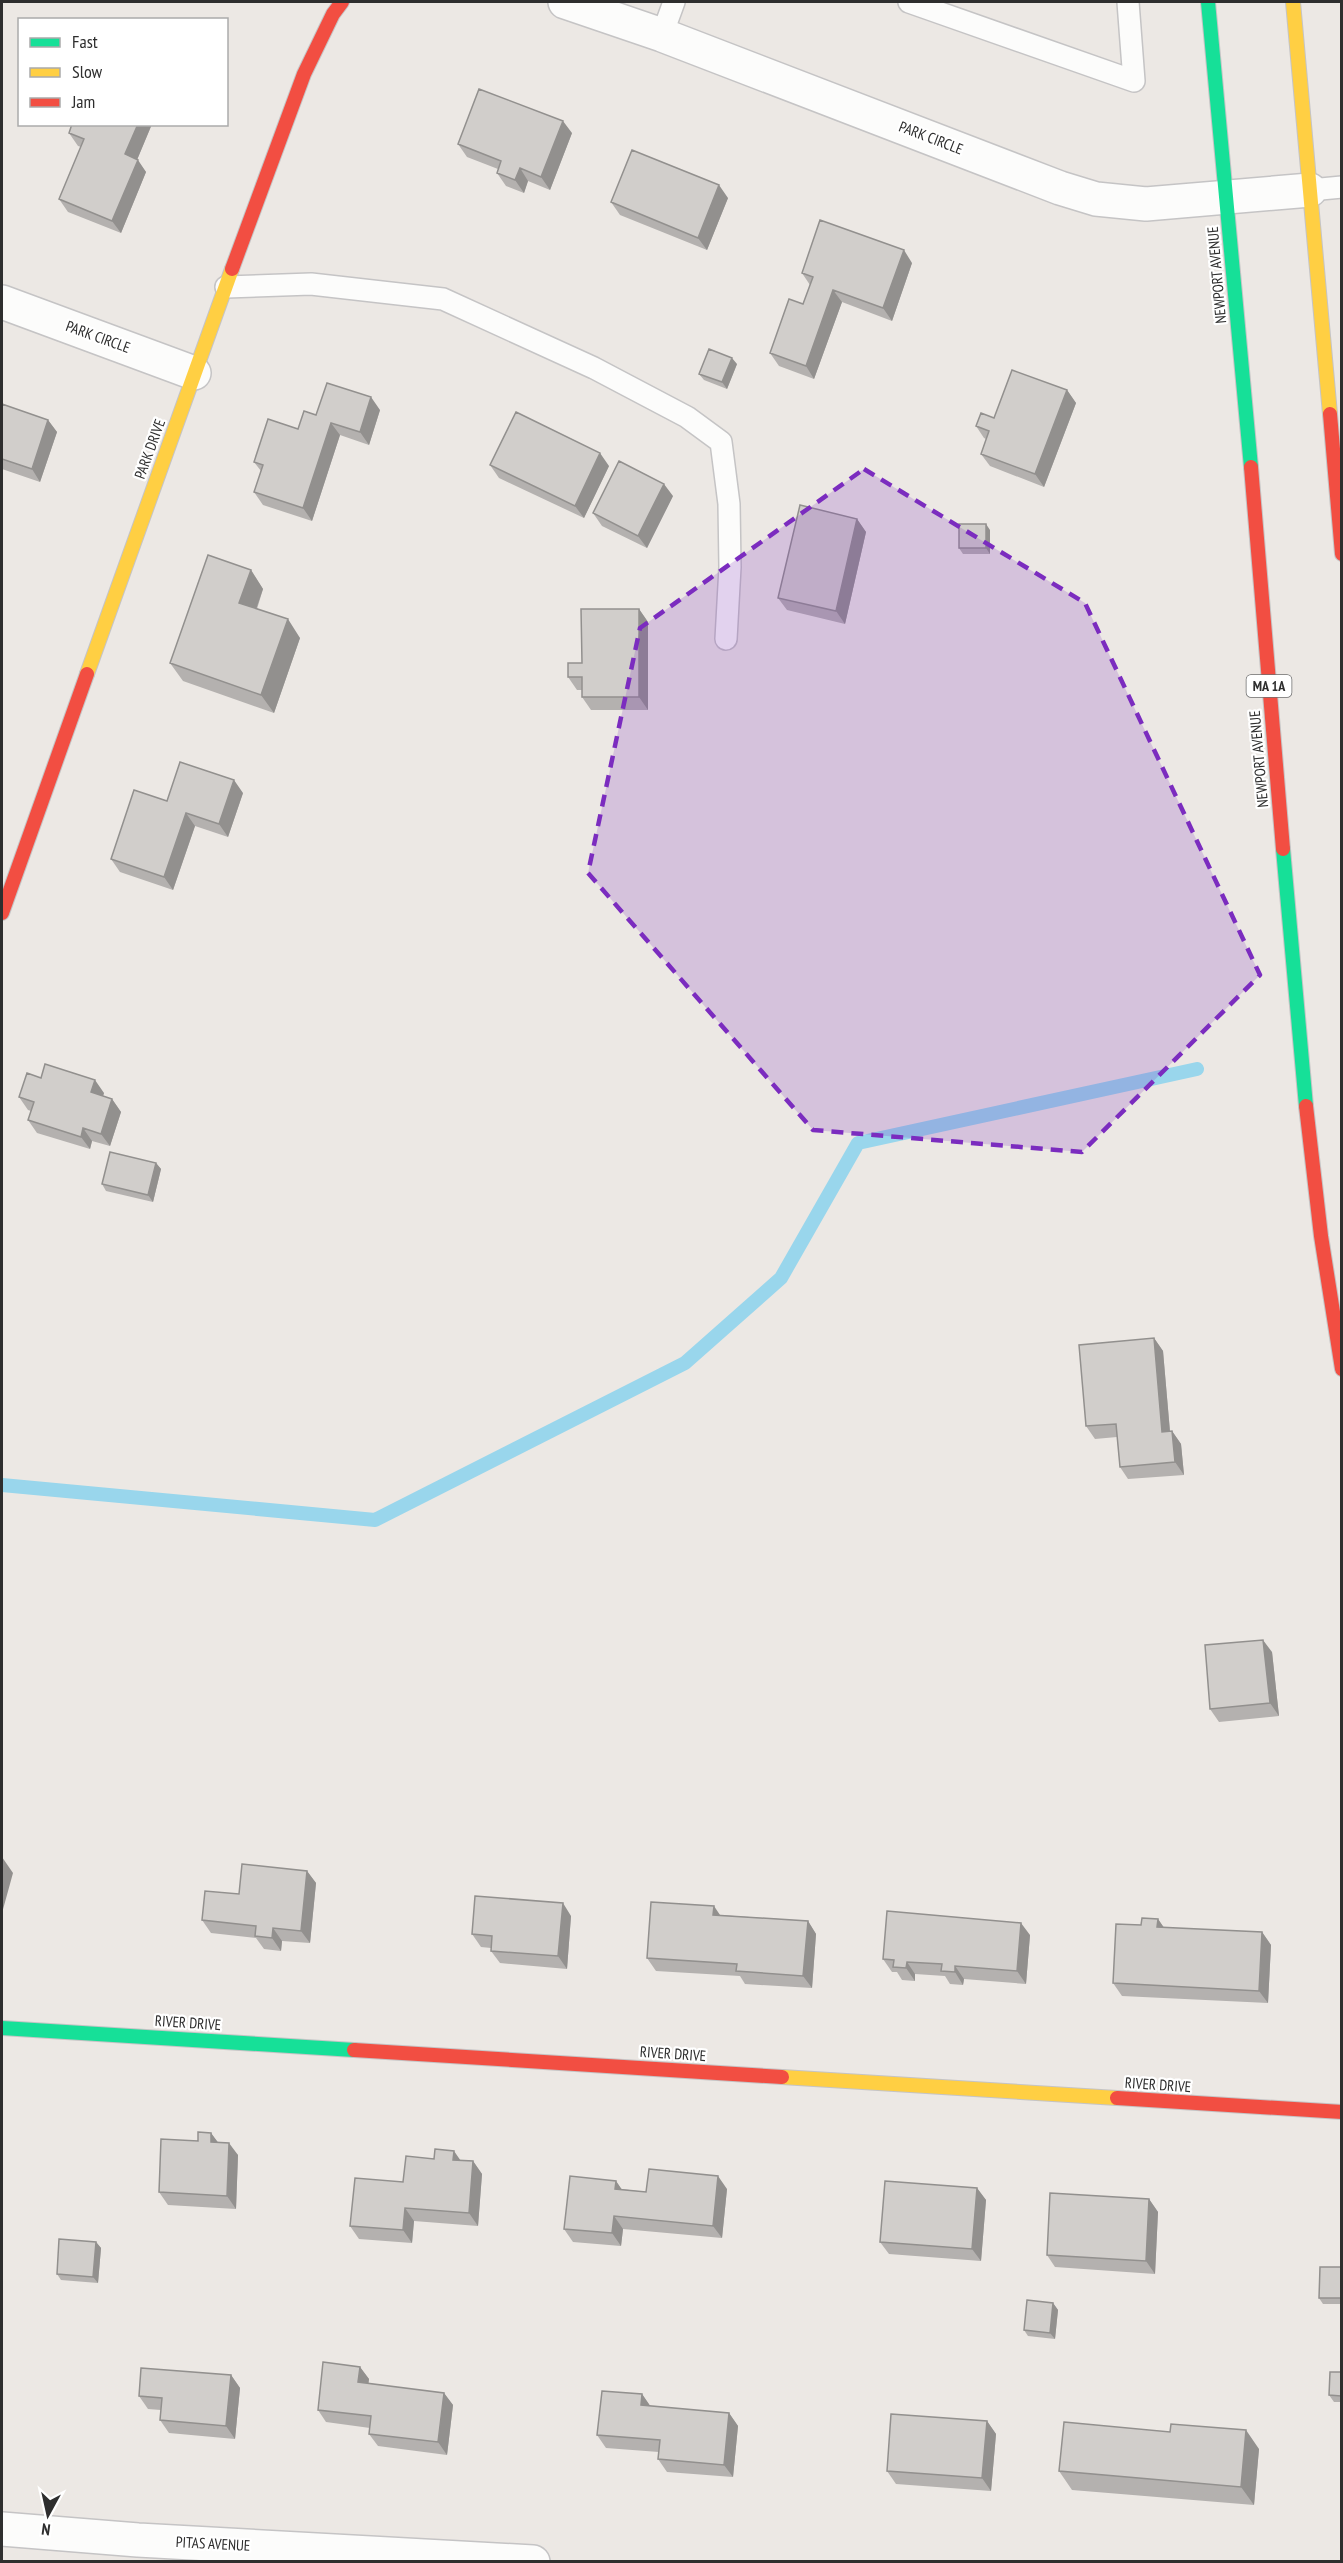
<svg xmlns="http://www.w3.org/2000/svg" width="1343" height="2563" viewBox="0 0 1343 2563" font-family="'PT Sans Narrow',sans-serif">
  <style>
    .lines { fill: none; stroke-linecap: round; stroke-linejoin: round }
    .stream { stroke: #99d6ec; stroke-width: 14 }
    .lane-casing { stroke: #c5c4c5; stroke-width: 24 }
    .street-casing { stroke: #c5c4c5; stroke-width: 36 }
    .fast-casing { stroke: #c5c4c5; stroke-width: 16 }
    .slow-casing { stroke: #c5c4c5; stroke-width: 16 }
    .jam-casing { stroke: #c5c4c5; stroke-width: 16 }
    .lane { stroke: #fcfcfb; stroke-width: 21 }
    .street { stroke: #fcfcfb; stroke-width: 33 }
    .fast { stroke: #16e098; stroke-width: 14 }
    .slow { stroke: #ffcf43; stroke-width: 14 }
    .jam { stroke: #f24e42; stroke-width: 14 }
    .wall { fill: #b4b1af }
    .shaded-wall { fill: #92908e }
    .building { fill: #d1cecb; stroke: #92908e; stroke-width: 1.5 }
    .marked { fill: #7b2cbf; fill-opacity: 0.2; stroke: #7b2cbf; stroke-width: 4.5; stroke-dasharray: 12 8; stroke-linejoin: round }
    .labels { text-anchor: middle; stroke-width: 4.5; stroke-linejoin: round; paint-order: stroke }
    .shield { fill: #fff; stroke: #6d6d6d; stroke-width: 1.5 }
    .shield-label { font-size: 14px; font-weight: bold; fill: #2e2e2e }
    .street-label { font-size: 15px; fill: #2e2e2e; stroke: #fff }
  </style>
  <rect width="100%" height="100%" fill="#ece8e4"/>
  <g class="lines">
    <path class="stream" d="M 2,1485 L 375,1520 L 685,1363 L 781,1278 L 858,1143 L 1197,1069"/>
    <defs>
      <path id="lane" d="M 909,2 L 1134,81 L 1128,2
        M 662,35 L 674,2
        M 1310,190 L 1342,187
        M 226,287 L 311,284 L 443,299 L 594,368 L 687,417 L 721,442 L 729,504 L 730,567 L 726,639"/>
      <path id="street" d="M 565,2 L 662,35 L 1060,188 L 1096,199 L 1146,204 L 1310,190
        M 2,302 L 194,373
        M 2,2529 L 138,2540 L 533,2562"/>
      <path id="fast" d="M 1208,2 L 1251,467
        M 1283,849 L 1306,1106
        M 2,2028 L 354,2050"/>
      <path id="slow" d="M 1293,2 L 1330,414
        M 87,674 L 232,269
        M 782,2077 L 1117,2098"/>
      <path id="jam" d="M 232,269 L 304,74 L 333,14 L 342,2
        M 1330,414 L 1342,554
        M 1251,467 L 1283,849
        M 2,913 L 87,674
        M 1306,1106 L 1321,1236 L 1342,1369
        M 354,2050 L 782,2077
        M 1117,2098 L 1342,2112"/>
    </defs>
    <use href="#lane" class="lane-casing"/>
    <use href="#street" class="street-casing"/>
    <use href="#fast" class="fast-casing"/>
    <use href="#slow" class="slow-casing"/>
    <use href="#jam" class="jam-casing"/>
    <use href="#lane" class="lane"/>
    <use href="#street" class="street"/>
    <use href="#fast" class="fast"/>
    <use href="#slow" class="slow"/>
    <use href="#jam" class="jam"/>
  </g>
  <path class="wall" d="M 152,124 L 137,160 L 146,172 L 121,233 L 68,212 L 59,199 L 81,147 L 78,146 L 69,133 Z
    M 572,133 L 550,190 L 528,181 L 524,193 L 506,186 L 497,173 L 498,169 L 467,157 L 458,144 Z
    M 728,198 L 707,250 L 620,215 L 611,202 Z
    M 912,263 L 892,321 L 842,302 L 814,379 L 779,366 L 770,353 L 803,304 L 810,285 L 802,273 Z
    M 737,364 L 727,389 L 704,380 L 699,374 Z
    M 1067,390 L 1076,403 L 1044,487 L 990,466 L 981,454 L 986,439 L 984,438 L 976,426 Z
    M 2,404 L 48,420 L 57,432 L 40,482 L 2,469 Z
    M 380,410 L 369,445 L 340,435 L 312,521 L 263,505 L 254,492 L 261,471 L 254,462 L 316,415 Z
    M 490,465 L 609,466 L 584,518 L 499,478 Z
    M 673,496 L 647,548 L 602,526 L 593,513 Z
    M 857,519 L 866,532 L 845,624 L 787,610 L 778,598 Z
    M 990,530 L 990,554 L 963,554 L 959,548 Z
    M 251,570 L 263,589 L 257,609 L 300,638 L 274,713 L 183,681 L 170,663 Z
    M 639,609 L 648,622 L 648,710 L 591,710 L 582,697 L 582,690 L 577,690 L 568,677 L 582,663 Z
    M 243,793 L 228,837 L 195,826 L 173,890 L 120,872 L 111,859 L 167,801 Z
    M 41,1078 L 104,1093 L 103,1096 L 112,1099 L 121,1112 L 110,1146 L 92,1141 L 90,1149 L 37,1133 L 28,1120 L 31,1111 L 28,1110 L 19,1097 Z
    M 156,1163 L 161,1169 L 153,1202 L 106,1191 L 102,1184 Z
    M 1154,1338 L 1163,1351 L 1170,1431 L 1172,1431 L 1181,1444 L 1184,1475 L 1128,1479 L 1120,1467 L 1117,1437 L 1095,1439 L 1086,1426 Z
    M 1272,1652 L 1279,1716 L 1219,1722 L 1210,1709 Z
    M 307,1871 L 316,1883 L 310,1943 L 282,1941 L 281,1951 L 264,1949 L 256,1938 L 211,1933 L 202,1920 L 239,1894 Z
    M 720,1915 L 808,1921 L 816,1934 L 812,1988 L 745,1984 L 740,1976 L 656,1971 L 647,1958 Z
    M 571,1916 L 567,1969 L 500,1963 L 491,1951 L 491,1948 L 481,1947 L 472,1934 Z
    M 1158,1919 L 1164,1928 L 1262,1932 L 1271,1945 L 1268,2003 L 1122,1996 L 1113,1983 L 1141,1925 Z
    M 1030,1935 L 1026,1984 L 964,1979 L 963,1985 L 950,1984 L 945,1976 L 915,1974 L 915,1981 L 902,1980 L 897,1972 L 892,1972 L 883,1959 Z
    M 211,2133 L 218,2143 L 238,2155 L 236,2209 L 168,2205 L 159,2192 L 198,2141 Z
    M 461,2160 L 473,2161 L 482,2174 L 478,2226 L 414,2221 L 412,2243 L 359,2239 L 350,2226 L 403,2182 Z
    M 616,2181 L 621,2189 L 646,2192 L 727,2189 L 722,2238 L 623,2229 L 621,2246 L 573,2242 L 564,2229 Z
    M 977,2188 L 986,2200 L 981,2261 L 889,2254 L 880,2242 Z
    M 1149,2199 L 1158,2212 L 1155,2274 L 1055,2267 L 1047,2255 Z
    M 96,2242 L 101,2248 L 98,2283 L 61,2280 L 57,2274 Z
    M 1341,2267 L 1341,2304 L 1323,2304 L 1319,2298 Z
    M 1053,2303 L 1058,2310 L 1055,2339 L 1028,2336 L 1024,2330 Z
    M 360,2367 L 369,2379 L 368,2384 L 444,2393 L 453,2405 L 447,2455 L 378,2446 L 369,2434 L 370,2428 L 326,2422 L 318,2410 Z
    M 1341,2372 L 1341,2402 L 1334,2402 L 1329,2395 Z
    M 231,2375 L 240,2388 L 235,2439 L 169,2433 L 160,2420 L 161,2410 L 148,2409 L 139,2396 Z
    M 642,2394 L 650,2406 L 729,2413 L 738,2426 L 733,2477 L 667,2472 L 658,2459 L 659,2452 L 606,2448 L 597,2435 Z
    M 987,2421 L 996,2434 L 991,2491 L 896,2484 L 887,2471 Z
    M 1170,2432 L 1259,2449 L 1254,2505 L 1072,2490 L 1059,2471 Z"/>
  <path class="shaded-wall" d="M 563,121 L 572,133 L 550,190 L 541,177 Z
    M 138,124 L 152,124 L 134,167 L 125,154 Z
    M 138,160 L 146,172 L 121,233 L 112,221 Z
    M 520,168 L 528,181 L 524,193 L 515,180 Z
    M 719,185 L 728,198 L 707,250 L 698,238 Z
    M 904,250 L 912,263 L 892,321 L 883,308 Z
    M 833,290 L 842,302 L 814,379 L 806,366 Z
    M 732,358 L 737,364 L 727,389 L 722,382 Z
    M 1067,390 L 1076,403 L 1044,487 L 1035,474 Z
    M 371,397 L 380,410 L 369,445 L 360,432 Z
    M 48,420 L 57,432 L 40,482 L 32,469 Z
    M 331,423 L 340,435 L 312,521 L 303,508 Z
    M 600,453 L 609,466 L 584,518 L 575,506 Z
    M 664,484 L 673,496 L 647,548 L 638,536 Z
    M 857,519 L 866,532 L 845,624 L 836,611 Z
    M 986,524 L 990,530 L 990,554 L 986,548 Z
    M 251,570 L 263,589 L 252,621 L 239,603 Z
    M 639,609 L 648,622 L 648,710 L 639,697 Z
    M 288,619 L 300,638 L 274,713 L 261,695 Z
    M 234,780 L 243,793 L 228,837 L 219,824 Z
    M 186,813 L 195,826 L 173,890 L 164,877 Z
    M 95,1080 L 104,1093 L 100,1105 L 91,1092 Z
    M 112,1099 L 121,1112 L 110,1146 L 101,1134 Z
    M 83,1128 L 92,1141 L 90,1149 L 81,1137 Z
    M 156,1163 L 161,1169 L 153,1202 L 148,1195 Z
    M 1154,1338 L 1163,1351 L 1171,1444 L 1162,1432 Z
    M 1172,1431 L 1181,1444 L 1184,1475 L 1175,1462 Z
    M 1263,1640 L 1272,1652 L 1279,1716 L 1270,1703 Z
    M 2,1857 L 13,1873 L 2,1913 Z
    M 307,1871 L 316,1883 L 310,1943 L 301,1931 Z
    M 563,1903 L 571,1916 L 567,1969 L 558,1956 Z
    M 714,1906 L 722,1918 L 713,1915 Z
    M 1158,1919 L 1167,1932 L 1157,1927 Z
    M 808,1921 L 816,1934 L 812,1988 L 803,1976 Z
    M 1021,1923 L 1030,1935 L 1026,1984 L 1017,1971 Z
    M 273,1928 L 282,1941 L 281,1951 L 272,1938 Z
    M 1262,1932 L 1271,1945 L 1268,2003 L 1259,1991 Z
    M 907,1962 L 915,1974 L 915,1981 L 906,1968 Z
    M 955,1966 L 964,1979 L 963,1985 L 955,1972 Z
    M 211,2133 L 220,2145 L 211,2142 Z
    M 229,2143 L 238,2155 L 236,2209 L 227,2196 Z
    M 454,2151 L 463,2164 L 453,2160 Z
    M 473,2161 L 482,2174 L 478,2226 L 469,2213 Z
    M 718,2176 L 727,2189 L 722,2238 L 713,2226 Z
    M 616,2181 L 625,2194 L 615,2189 Z
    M 977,2188 L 986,2200 L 981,2261 L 972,2249 Z
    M 1149,2199 L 1158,2212 L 1155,2274 L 1146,2261 Z
    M 405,2208 L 414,2221 L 412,2243 L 403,2230 Z
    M 614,2216 L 623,2229 L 621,2246 L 612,2233 Z
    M 96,2242 L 101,2248 L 98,2283 L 93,2277 Z
    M 1053,2303 L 1058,2310 L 1055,2339 L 1050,2333 Z
    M 360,2367 L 369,2379 L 367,2395 L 358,2382 Z
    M 231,2375 L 240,2388 L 235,2439 L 226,2426 Z
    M 444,2393 L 453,2405 L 447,2455 L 438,2442 Z
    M 642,2394 L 651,2407 L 641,2405 Z
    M 729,2413 L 738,2426 L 733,2477 L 724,2465 Z
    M 987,2421 L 996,2434 L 991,2491 L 982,2478 Z
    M 1246,2430 L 1259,2449 L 1254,2505 L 1241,2487 Z"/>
  <path class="building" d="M 479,89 L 563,121 L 541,177 L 520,168 L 515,180 L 497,173 L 501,161 L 458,144 Z
    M 72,124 L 138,124 L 125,154 L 138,160 L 112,221 L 59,199 L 84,139 L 69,133 Z
    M 632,150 L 719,185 L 698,238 L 611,202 Z
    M 820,220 L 904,250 L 883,308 L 833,290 L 806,366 L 770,353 L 789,299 L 803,304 L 813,277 L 802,273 Z
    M 709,349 L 732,358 L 722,382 L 699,374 Z
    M 1012,370 L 1067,390 L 1035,474 L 981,454 L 989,431 L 976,426 L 981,413 L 994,418 Z
    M 327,383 L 371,397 L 360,432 L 331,423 L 303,508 L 254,492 L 263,465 L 254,462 L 268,419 L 298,429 L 304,411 L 316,415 Z
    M 2,404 L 48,420 L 32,469 L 2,459 Z
    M 516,412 L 600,453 L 575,506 L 490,465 Z
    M 619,461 L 664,484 L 638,536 L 593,513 Z
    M 800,505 L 857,519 L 836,611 L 778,598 Z
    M 959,524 L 986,524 L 986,548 L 959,548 Z
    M 208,555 L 251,570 L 239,603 L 288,619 L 261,695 L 170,663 Z
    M 581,609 L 639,609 L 639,697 L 582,697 L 582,677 L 568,677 L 568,663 L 582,663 Z
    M 180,762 L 234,780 L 219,824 L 186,813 L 164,877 L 111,859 L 134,790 L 167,801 Z
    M 45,1064 L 95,1080 L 91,1092 L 112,1099 L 101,1134 L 83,1128 L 81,1137 L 28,1120 L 34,1102 L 19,1097 L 27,1073 L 41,1078 Z
    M 110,1152 L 156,1163 L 148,1195 L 102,1184 Z
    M 1154,1338 L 1162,1432 L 1172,1431 L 1175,1462 L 1120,1467 L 1116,1424 L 1086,1426 L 1079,1345 Z
    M 1263,1640 L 1270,1703 L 1210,1709 L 1205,1645 Z
    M 242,1864 L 307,1871 L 301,1931 L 273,1928 L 272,1938 L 255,1936 L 256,1926 L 202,1920 L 205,1891 L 239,1894 Z
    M 475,1896 L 563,1903 L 558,1956 L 491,1951 L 492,1936 L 472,1934 Z
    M 651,1902 L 714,1906 L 713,1915 L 808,1921 L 803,1976 L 736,1971 L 737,1964 L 647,1958 Z
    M 887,1911 L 1021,1923 L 1017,1971 L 955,1966 L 955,1972 L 941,1971 L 942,1964 L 907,1962 L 906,1968 L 893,1967 L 894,1960 L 883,1959 Z
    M 1142,1918 L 1158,1919 L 1157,1927 L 1262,1932 L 1259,1991 L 1113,1983 L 1116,1924 L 1141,1925 Z
    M 198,2132 L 211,2133 L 211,2142 L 229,2143 L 227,2196 L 159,2192 L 161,2139 L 198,2141 Z
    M 435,2149 L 454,2151 L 453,2160 L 473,2161 L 469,2213 L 405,2208 L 403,2230 L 350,2226 L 355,2178 L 403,2182 L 406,2156 L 434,2159 Z
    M 649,2169 L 718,2176 L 713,2226 L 614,2216 L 612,2233 L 564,2229 L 570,2176 L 616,2181 L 615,2189 L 646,2192 Z
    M 885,2181 L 977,2188 L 972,2249 L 880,2242 Z
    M 1050,2193 L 1149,2199 L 1146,2261 L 1047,2255 Z
    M 59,2239 L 96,2242 L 93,2277 L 57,2274 Z
    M 1320,2267 L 1341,2267 L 1341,2298 L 1319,2298 Z
    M 1027,2300 L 1053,2303 L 1050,2333 L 1024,2330 Z
    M 323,2362 L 360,2367 L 358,2382 L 444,2393 L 438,2442 L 369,2434 L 371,2416 L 318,2410 Z
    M 141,2368 L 231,2375 L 226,2426 L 160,2420 L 162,2398 L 139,2396 Z
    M 1330,2372 L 1341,2372 L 1341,2396 L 1329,2395 Z
    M 602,2391 L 642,2394 L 641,2405 L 729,2413 L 724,2465 L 658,2459 L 660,2440 L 597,2435 Z
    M 891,2414 L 987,2421 L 982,2478 L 887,2471 Z
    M 1064,2422 L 1170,2432 L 1171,2424 L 1246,2430 L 1241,2487 L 1059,2471 Z"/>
  <path class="marked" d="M 864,469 L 1085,603 L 1260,975 L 1082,1152 L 813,1130 L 588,873 L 640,628 Z"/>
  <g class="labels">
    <rect class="shield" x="1246.5" y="675" width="45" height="22" rx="4.5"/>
    <g class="shield-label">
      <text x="1269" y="691">MA 1A</text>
    </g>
    <g class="street-label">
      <text transform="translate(931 138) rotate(21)" y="5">PARK CIRCLE</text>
      <text transform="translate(1217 275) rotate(-95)" y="5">NEWPORT AVENUE</text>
      <text transform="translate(98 337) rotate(20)" y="5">PARK CIRCLE</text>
      <text transform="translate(150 449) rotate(-70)" y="5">PARK DRIVE</text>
      <text transform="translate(1259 759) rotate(-95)" y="5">NEWPORT AVENUE</text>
      <text transform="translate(188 2023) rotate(4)" y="5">RIVER DRIVE</text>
      <text transform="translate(673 2054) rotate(4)" y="5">RIVER DRIVE</text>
      <text transform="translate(1158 2085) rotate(4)" y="5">RIVER DRIVE</text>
      <text transform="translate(213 2544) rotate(3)" y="5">PITAS AVENUE</text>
    </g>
  </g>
  <rect width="1343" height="2563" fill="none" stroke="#2e2e2e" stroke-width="6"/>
  <rect x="18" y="18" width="210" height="108" fill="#ffffff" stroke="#ababab" stroke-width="1.5"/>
  <rect x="30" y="38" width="30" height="9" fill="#16e098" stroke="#ababab" stroke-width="1.5"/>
  <text x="72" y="48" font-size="18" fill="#2e2e2e">Fast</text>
  <rect x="30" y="68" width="30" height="9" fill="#ffcf43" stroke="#ababab" stroke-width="1.5"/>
  <text x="72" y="78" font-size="18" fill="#2e2e2e">Slow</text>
  <rect x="30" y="98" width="30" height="9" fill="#f24e42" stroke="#ababab" stroke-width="1.5"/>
  <text x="72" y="108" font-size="18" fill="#2e2e2e">Jam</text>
  <g transform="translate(48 2515) rotate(188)" stroke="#ffffff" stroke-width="4.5" paint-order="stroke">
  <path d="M0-4.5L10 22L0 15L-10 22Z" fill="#2e2e2e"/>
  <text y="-9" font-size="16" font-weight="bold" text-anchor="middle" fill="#2e2e2e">N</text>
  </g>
</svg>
